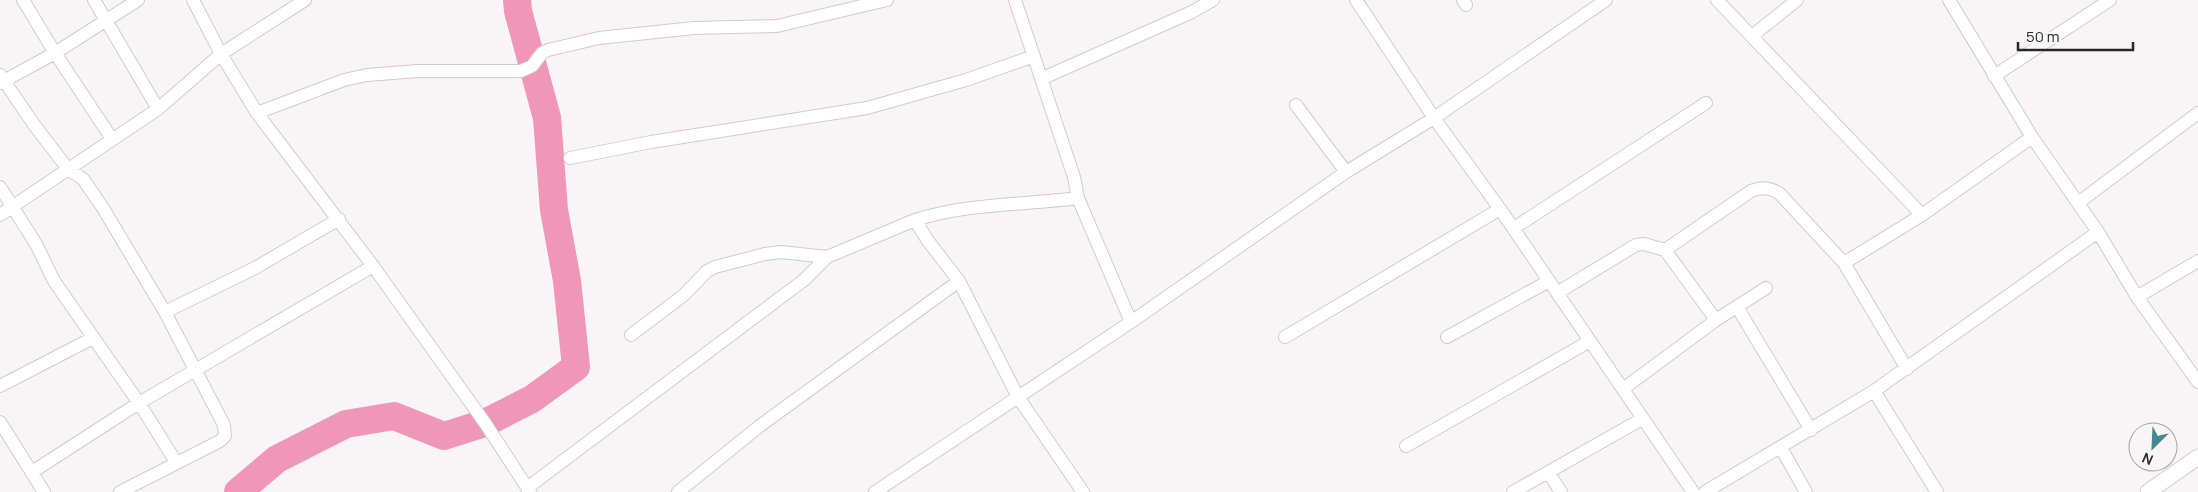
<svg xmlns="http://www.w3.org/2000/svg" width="2198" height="492" viewBox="0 0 2198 492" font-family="Manrope,sans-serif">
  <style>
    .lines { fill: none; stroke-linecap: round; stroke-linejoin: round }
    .river { stroke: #f096b6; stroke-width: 28 }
    .minor-casing { stroke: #d0ccce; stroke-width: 14 }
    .tertiary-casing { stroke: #d0ccce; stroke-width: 17 }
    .minor { stroke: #fff; stroke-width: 12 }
    .tertiary { stroke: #fff; stroke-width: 15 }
  </style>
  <rect width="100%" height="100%" fill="#f9f5f6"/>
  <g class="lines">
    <path class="river" d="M 238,492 L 277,459 L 346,424 L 394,416 L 444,436 L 485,423 L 532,399 L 576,367 L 567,281 L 554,210 L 547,118 L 518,11 L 517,0"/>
    <defs>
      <path id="minor" d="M 23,0 L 55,53 L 112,139
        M 94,0 L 158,109
        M 193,0 L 221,54 L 257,113 L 373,266 L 485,423 L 530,492
        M 1015,0 L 1074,177 L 1078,198 L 1131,322
        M 1356,0 L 1434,118 L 1500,209 L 1693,492
        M 1463,0 L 1466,5
        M 1717,0 L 1922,215
        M 1949,0 L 2032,137 L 2098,232 L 2137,297 L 2198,382
        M 1752,36 L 1797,0
        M 0,75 L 35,126 L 68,169 L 83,179 L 103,208 L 165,312 L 224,425 L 225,436 L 220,441 L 120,492
        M 1994,76 L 2110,0
        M 1043,78 L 1192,12 L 1213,0
        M 0,83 L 55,53 L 138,0
        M 1296,105 L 1346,172
        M 257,113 L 344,80 L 367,75 L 418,71 L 521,71 L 532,66 L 542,53 L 548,50 L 599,38 L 694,28 L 777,26 L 887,0
        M 570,158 L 651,142 L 867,108 L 966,80 L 1034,56
        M 0,187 L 36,244 L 54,281 L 139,403 L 176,462
        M 2078,203 L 2198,113
        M 0,215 L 158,109 L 221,54 L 305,0
        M 915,220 C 968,203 1024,205 1078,198
        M 1514,228 L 1706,103
        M 1665,250 L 1716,320
        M 1844,263 L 1922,215 L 2032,137
        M 1557,293 L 1636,245 L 1644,244 L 1665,250 L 1751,191 C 1763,187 1770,187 1780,194 L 1844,263 L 1907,369
        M 2137,297 L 2198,261
        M 1737,307 L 1811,430
        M 165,312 L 255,268 L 339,219
        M 631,335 L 684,295 L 707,271 L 715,267 L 765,254 L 781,252 L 827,257
        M 1285,337 L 1500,209
        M 1447,337 L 1549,281
        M 0,386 L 93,338
        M 1623,389 L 1716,320 L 1766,288
        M 1874,391 L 1937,492
        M 0,422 L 44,492
        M 1406,446 L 1590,341
        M 1781,448 L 1806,492
        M 32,472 L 139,403 L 373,266
        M 1548,472 L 1561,492
        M 527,488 L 804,280 L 827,257 L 915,220 L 928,241 L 959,281 L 1018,397 L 1083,492
        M 678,492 L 761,425 L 959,281
        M 875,492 L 1131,322 L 1346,172 L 1434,118 L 1606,0
        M 1513,492 L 1642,419
        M 1705,492 L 1874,391 L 2098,232"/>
      <path id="tertiary" d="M 2148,492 L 2198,457"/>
    </defs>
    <use href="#minor" class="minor-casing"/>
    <use href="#tertiary" class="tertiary-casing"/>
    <use href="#minor" class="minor"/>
    <use href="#tertiary" class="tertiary"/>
  </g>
  <g transform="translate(2153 447) rotate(204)"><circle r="24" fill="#f9f5f6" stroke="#a6a3a4"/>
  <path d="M0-4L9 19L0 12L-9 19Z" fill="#428993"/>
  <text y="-8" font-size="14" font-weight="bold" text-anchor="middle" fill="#292728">N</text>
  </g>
  <path d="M2018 42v8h115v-8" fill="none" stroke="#292728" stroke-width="2.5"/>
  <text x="2026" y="42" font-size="15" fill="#292728" stroke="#f9f5f6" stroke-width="4" paint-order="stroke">50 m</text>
</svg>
